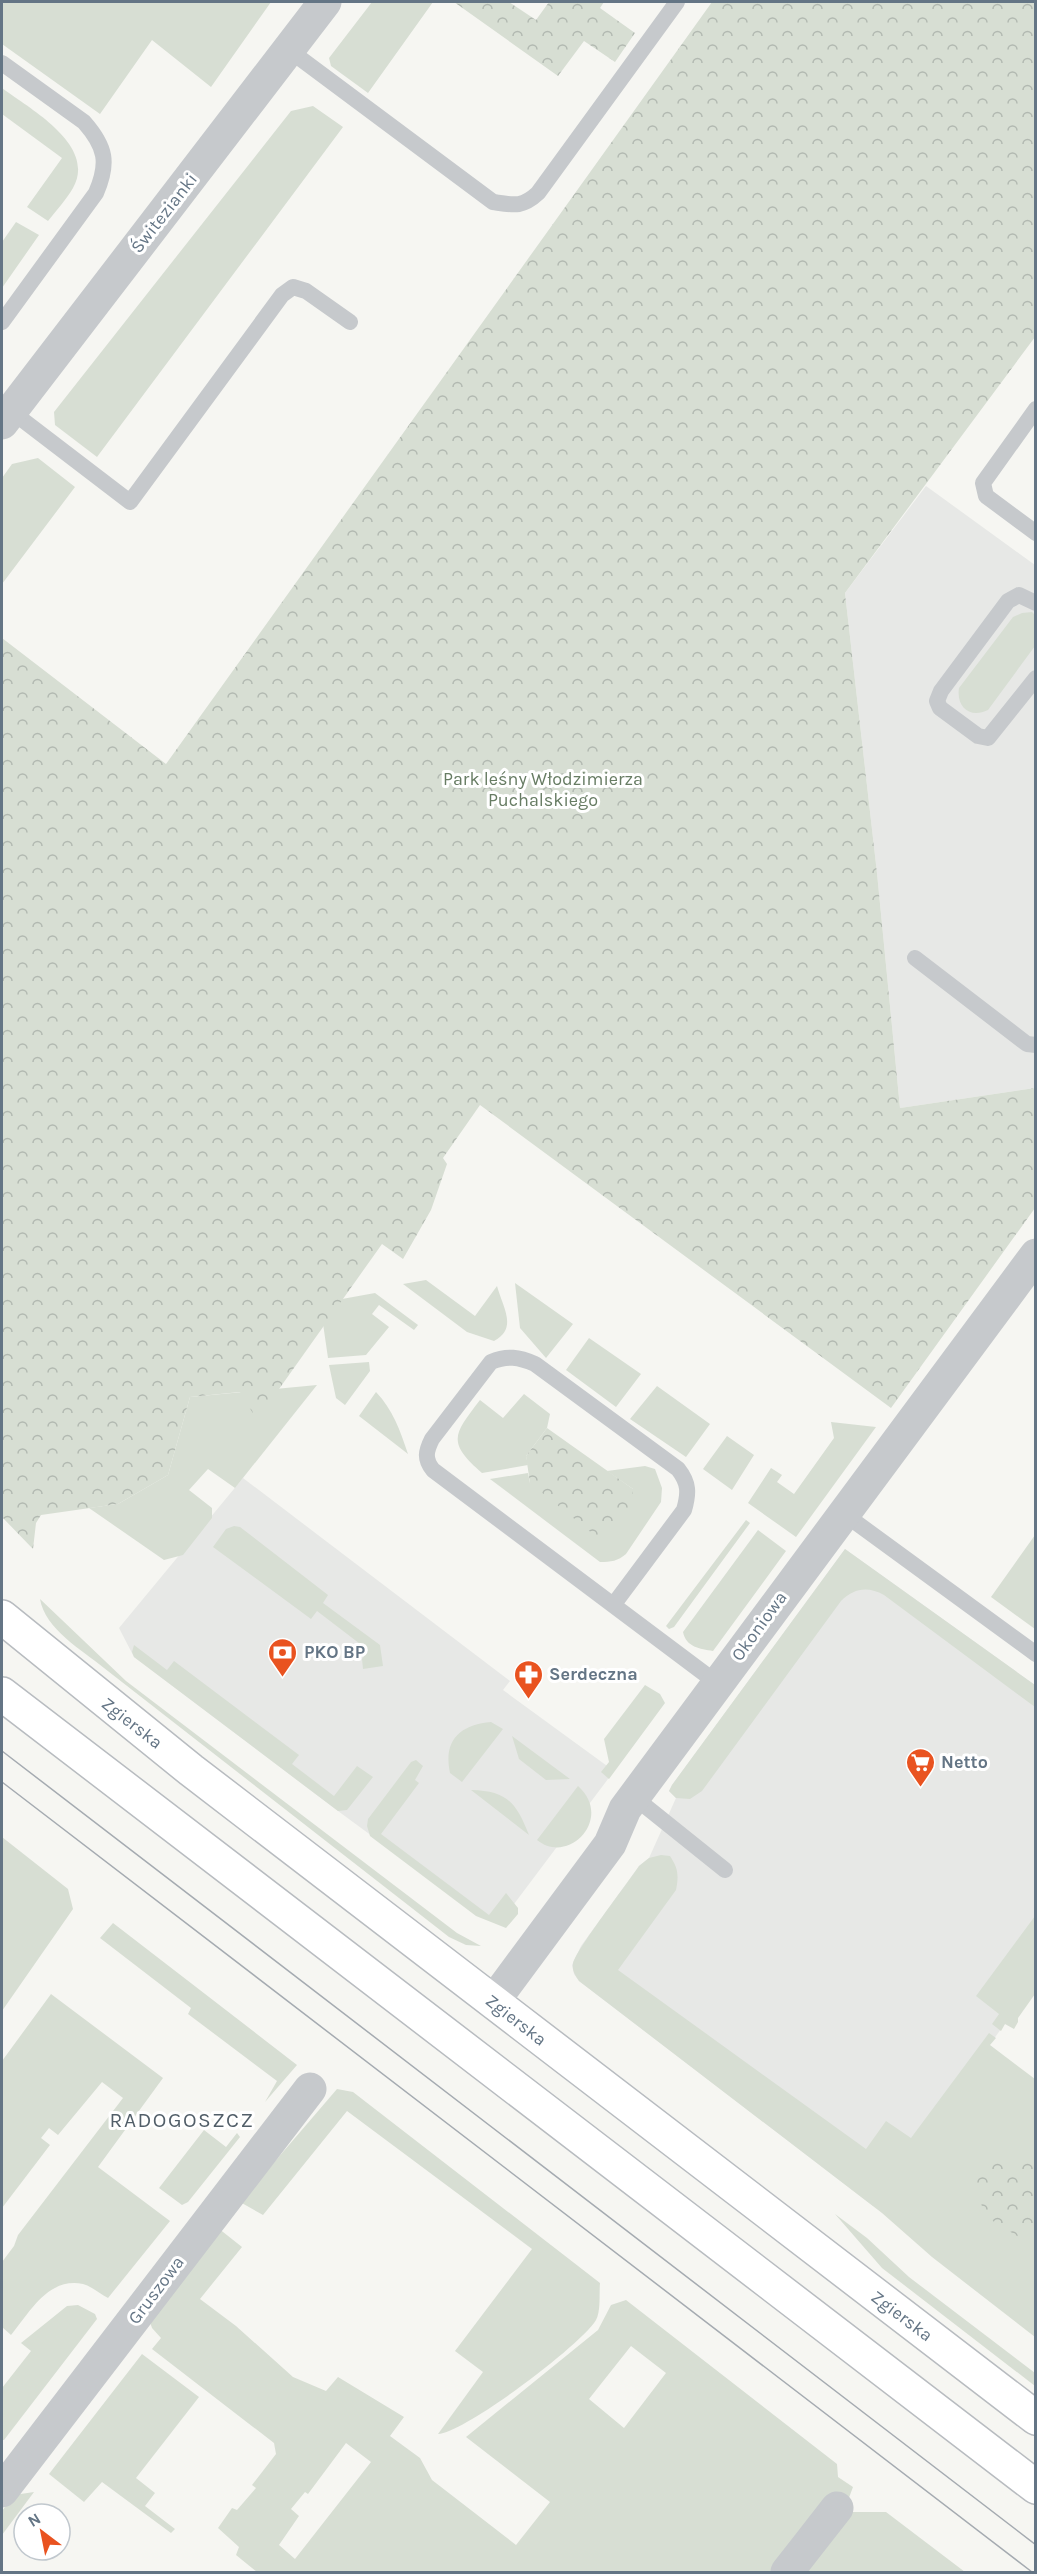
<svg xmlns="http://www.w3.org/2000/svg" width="1037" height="2574" viewBox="0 0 1037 2574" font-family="Karla,sans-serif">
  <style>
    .built { fill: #e7e8e6 }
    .green { fill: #d7ded3; fill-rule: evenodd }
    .forest { fill: url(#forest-crowns) }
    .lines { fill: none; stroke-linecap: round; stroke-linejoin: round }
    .primary-casing { stroke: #b8bcc0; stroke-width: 36 }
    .service { stroke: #c6c9cc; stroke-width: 16 }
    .minor { stroke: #c6c9cc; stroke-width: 33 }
    .tertiary { stroke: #c6c9cc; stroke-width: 33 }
    .primary { stroke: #fff; stroke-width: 33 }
    .tram { stroke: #a5abb1; stroke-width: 1.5 }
    .labels { text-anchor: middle; stroke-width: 6; stroke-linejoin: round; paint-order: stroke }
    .street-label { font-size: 18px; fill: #647585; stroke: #fff }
    .park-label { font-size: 18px; fill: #677c63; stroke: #fff }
    .poi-label { font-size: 18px; font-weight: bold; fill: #647585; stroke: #fff; text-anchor: start }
    .quarter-label { font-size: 21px; letter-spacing: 1.5px; fill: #525f69; stroke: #fff }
  </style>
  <defs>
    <pattern id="forest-crowns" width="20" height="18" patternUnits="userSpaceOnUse" patternTransform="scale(1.5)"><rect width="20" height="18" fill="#d7ded3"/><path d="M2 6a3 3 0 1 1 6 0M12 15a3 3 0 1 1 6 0" fill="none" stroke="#b2b9b1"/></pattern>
  </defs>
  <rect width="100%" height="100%" fill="#f6f6f2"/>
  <path class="built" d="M 926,486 L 1035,565 L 1035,1088 L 900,1108 L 877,873 L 845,593 Z
    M 243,1478 L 510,1681 L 503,1690 L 614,1771 L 505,1916 L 495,1921 L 478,1914 L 338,1811 L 134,1657 L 119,1628 Z
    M 845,1549 L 1035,1685 L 1035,1982 L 873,2206 L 579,1981 L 574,1974 L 572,1965 L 581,1946 L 639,1866 L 649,1858 L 676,1798 L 669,1791 L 672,1785 Z"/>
  <path class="green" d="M 2,2 L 271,2 L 211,87 L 152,40 L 100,114 L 2,44 Z
    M 372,2 L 433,2 L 368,93 L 331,66 L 329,58 Z
    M 2,88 C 30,109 97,145 73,188 C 66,200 56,211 48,221 L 27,207 L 62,158 L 2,114 Z
    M 313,106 L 343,127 L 97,457 L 55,425 L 54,412 L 291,111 Z
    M 16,222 L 39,235 L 2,288 L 2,242 Z
    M 38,458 L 75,487 L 2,584 L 2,478 L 12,464 Z
    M 1032,612 L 1035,615 L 1035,646 L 988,710 C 970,719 956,707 959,688 L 1013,617 L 1022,613 Z
    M 426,1280 L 475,1316 L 497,1286 C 503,1308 518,1328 494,1341 L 467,1332 L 403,1284 Z
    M 515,1283 L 573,1324 L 546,1358 L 520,1328 Z
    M 375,1293 L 418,1325 L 414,1330 L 379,1305 L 372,1314 L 389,1327 L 366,1355 L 328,1358 L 320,1303 Z
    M 589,1338 L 641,1374 L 616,1407 L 566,1370 Z
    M 369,1362 L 370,1371 L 345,1405 L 336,1398 L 329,1365 Z
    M 317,1385 L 235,1488 L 208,1469 L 189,1490 L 212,1508 L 212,1518 L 183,1555 L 164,1560 L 89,1508 L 118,1504 L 168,1475 L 190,1397 Z
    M 657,1386 L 710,1424 L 686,1457 L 630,1419 Z
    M 376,1392 C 393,1410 400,1430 408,1454 L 359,1416 Z
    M 524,1394 L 550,1414 L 547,1428 L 526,1456 L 528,1465 L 482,1473 C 446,1442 454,1434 480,1400 L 503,1418 Z
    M 831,1422 L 876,1427 L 796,1537 L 748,1503 L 771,1468 L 782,1475 L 777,1482 L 794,1494 L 834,1438 Z
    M 727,1436 L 754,1455 L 732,1490 L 703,1469 Z
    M 645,1466 L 655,1469 L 662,1488 L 661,1502 L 626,1554 C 618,1561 611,1562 600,1562 L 490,1479 L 528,1473 L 530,1483 L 633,1489 L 607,1471 Z
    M 746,1520 L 750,1523 L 674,1627 L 669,1629 L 666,1626 Z
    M 234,1526 L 240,1527 L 328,1595 L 323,1603 L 380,1645 L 383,1666 L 363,1669 L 362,1659 L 368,1650 L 317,1611 L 311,1619 L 213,1547 L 226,1529 Z
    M 758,1530 L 786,1551 L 713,1651 C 700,1649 686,1647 683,1632 Z
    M 1035,1535 L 1035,1629 L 991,1597 Z
    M 845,1549 L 1035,1685 L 1035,1707 L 884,1595 C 868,1586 854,1588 841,1601 L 702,1791 L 690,1799 L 676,1798 L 669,1791 L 672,1785 Z
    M 40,1599 L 126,1681 L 457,1933 L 481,1946 L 466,1945 L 449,1937 L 104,1668 C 82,1650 45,1629 40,1599 Z
    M 134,1645 L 167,1670 L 174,1661 L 299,1755 L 292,1764 L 334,1796 L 357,1766 L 373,1777 L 347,1810 L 338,1811 L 134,1657 L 132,1652 Z
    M 645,1685 L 660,1694 L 665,1703 L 609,1779 L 601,1772 L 609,1762 L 604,1739 Z
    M 491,1722 L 503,1729 L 462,1782 L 450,1773 C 443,1740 460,1725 491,1722 Z
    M 512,1736 L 570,1779 L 546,1780 L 519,1759 Z
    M 416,1760 L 423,1766 L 415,1780 L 419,1783 L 381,1834 L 489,1915 L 506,1893 L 518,1908 L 518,1914 L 506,1928 L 476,1916 L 370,1836 L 367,1826 L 368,1819 L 411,1762 Z
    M 578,1786 C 614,1818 569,1866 537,1840 Z
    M 471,1790 C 507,1791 516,1802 529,1835 Z
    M 2,1837 L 68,1889 L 73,1909 L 2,2011 Z
    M 661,1855 L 670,1856 C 678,1868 679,1875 676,1890 L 618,1970 L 866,2149 L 886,2121 L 911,2138 L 989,2033 L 996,2038 L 990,2045 L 1035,2079 L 1035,2337 L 932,2257 L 882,2213 L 579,1981 C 575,1975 572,1971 573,1964 C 574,1952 628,1883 639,1866 L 649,1858 Z
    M 1035,1916 L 1035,1994 L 1018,2018 L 1018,2022 L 1014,2029 L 1005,2024 L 1001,2031 L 992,2024 L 999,2014 L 976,1996 Z
    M 113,1923 L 297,2065 L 265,2102 L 277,2081 L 188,2014 L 191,2008 L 100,1938 Z
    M 51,1994 L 163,2078 L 98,2167 L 170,2221 L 108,2298 C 100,2294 91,2286 83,2284 C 48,2277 30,2312 11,2335 L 2,2327 L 2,2262 L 14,2246 L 18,2235 L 123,2098 L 102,2082 L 58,2135 L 49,2128 L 41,2138 L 50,2145 L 2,2208 L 2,2061 Z
    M 337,2089 L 353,2092 L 600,2283 C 599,2294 601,2311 596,2320 C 581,2345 466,2432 438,2434 L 483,2372 L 455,2351 L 532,2249 L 347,2111 L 263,2215 L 240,2202 Z
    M 204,2130 L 226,2147 L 237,2133 L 240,2137 L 188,2202 L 182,2205 L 159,2188 Z
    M 835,2214 L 867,2238 L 909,2277 L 1035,2373 L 1035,2386 L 882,2268 Z
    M 218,2228 L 242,2247 L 200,2299 L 236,2326 L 293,2377 L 326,2391 L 338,2377 L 404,2417 L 390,2436 L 420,2458 L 432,2480 L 516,2545 L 550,2502 L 466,2437 L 598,2330 L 611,2305 L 626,2300 L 837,2464 L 838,2477 L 853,2487 L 847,2503 L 772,2572 L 257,2572 L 236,2555 L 239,2547 L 218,2528 L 232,2508 L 237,2510 L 256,2488 L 252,2485 L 276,2454 L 274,2443 L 152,2349 L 161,2338 L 152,2328 L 149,2319 ZM 631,2346 L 666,2373 L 624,2428 L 589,2399 ZM 346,2443 L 371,2462 L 295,2559 L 279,2545 L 299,2516 L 291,2509 L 305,2492 L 308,2494 Z
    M 78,2305 L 95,2314 L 97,2319 L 4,2440 L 2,2440 L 2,2388 L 31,2351 L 21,2343 L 67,2306 Z
    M 142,2354 L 199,2397 L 136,2478 L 155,2493 L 145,2506 L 175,2529 L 171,2533 L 102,2482 L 84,2502 L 49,2474 Z
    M 34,2492 L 2,2535 L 2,2511 L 14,2495 Z
    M 850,2512 L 886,2512 L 965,2572 L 804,2572 Z"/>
  <path class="forest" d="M 454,2 L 509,2 L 536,20 L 549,2 L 604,2 L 600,8 L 635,33 L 615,62 L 584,41 L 558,76 Z
    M 712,2 L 1035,2 L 1035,337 L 845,593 L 877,873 L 900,1108 L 1035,1088 L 1035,1208 L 891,1408 L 480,1105 L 443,1158 L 447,1164 L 431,1210 L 403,1259 L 382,1244 L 257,1420 L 240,1392 L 190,1397 L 168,1475 L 118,1504 L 41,1515 L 36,1523 L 33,1549 L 2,1517 L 2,638 L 166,764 Z
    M 547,1428 L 633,1489 L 631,1508 L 610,1538 L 598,1538 L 530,1483 L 526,1456 Z
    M 1035,2153 L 1036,2153 L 1035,2247 L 988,2218 L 970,2182 L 988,2164 Z"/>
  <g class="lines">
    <defs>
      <path id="primary" d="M 2,1617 L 191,1770 L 1036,2418
        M 2,1694 L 1036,2487"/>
    </defs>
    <use href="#primary" class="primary-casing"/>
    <path class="service" d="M 289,50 L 493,202 C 513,205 522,208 538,193 L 677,2
      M 2,63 L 84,122 C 106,147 109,163 96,193 L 2,322
      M 1036,409 L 983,483 L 986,496 L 1036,533
      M 11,411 L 130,502 L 282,295 L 293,287 L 306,291 L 350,322
      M 1036,603 L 1019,595 L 1008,601 L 941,691 L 937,701 L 940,708 L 978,736 L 988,738 L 1036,678
      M 915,958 L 1027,1044 L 1036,1045
      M 843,1513 L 1036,1654
      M 614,1604 L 684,1510 C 689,1493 689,1483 678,1469 L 535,1364 C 519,1357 507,1355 491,1362 L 432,1439 C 426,1451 424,1459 433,1470 L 717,1683
      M 634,1797 L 725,1870"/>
    <path class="minor" d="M 493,2002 L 610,1844 L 625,1809 L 1036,1255
      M 2,2491 L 310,2089
      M 787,2572 L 837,2508"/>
    <path class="tertiary" d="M 2,423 L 325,2"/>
    <use href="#primary" class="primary"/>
    <path class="tram" d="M 2,1751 L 1036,2545
      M 2,1782 L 1032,2572"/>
  </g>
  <defs>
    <symbol id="bank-pin" viewBox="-11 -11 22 30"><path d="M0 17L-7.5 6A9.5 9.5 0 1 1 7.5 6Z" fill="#e95320" stroke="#fff"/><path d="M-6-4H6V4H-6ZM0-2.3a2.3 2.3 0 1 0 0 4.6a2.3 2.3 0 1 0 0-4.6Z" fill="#fff"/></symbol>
    <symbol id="pharmacy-pin" viewBox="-11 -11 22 30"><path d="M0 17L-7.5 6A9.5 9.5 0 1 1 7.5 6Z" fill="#e95320" stroke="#fff"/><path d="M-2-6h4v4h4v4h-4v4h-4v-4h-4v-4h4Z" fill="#fff"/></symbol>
    <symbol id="supermarket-pin" viewBox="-11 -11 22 30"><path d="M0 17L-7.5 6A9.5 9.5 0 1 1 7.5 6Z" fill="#e95320" stroke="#fff"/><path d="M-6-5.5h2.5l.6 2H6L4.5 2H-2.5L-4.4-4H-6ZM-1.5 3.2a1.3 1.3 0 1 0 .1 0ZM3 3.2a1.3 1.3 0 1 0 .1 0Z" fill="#fff"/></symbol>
  </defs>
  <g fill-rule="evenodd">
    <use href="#bank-pin" x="266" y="1636" width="33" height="45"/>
    <use href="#pharmacy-pin" x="512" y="1658" width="33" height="45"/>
    <use href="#supermarket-pin" x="904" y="1746" width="33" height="45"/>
  </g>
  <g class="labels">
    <g class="street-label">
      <text transform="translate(164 213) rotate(-52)" y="6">Świtezianki</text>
      <text transform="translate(759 1626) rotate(-54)" y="6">Okoniowa</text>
      <text transform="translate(132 1723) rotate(38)" y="6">Zgierska</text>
      <text transform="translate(516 2020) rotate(38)" y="6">Zgierska</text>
      <text transform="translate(156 2290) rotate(-53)" y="6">Gruszowa</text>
      <text transform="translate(902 2316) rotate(37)" y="6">Zgierska</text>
    </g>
    <g class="park-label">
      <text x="543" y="785">Park leśny Włodzimierza<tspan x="543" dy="21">Puchalskiego</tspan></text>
    </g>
    <g class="poi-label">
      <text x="304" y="1658">PKO BP</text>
      <text x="549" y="1680">Serdeczna</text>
      <text x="941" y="1768">Netto</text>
    </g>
    <g class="quarter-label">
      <text x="182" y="2127">RADOGOSZCZ</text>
    </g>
  </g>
  <rect width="1037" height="2574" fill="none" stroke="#647585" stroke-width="6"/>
  <g transform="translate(42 2532) rotate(328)"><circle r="28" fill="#ffffff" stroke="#c1c8ce" stroke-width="1.5"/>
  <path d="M0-4.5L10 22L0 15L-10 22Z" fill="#e95320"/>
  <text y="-9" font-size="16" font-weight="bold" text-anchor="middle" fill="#647585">N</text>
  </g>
</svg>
